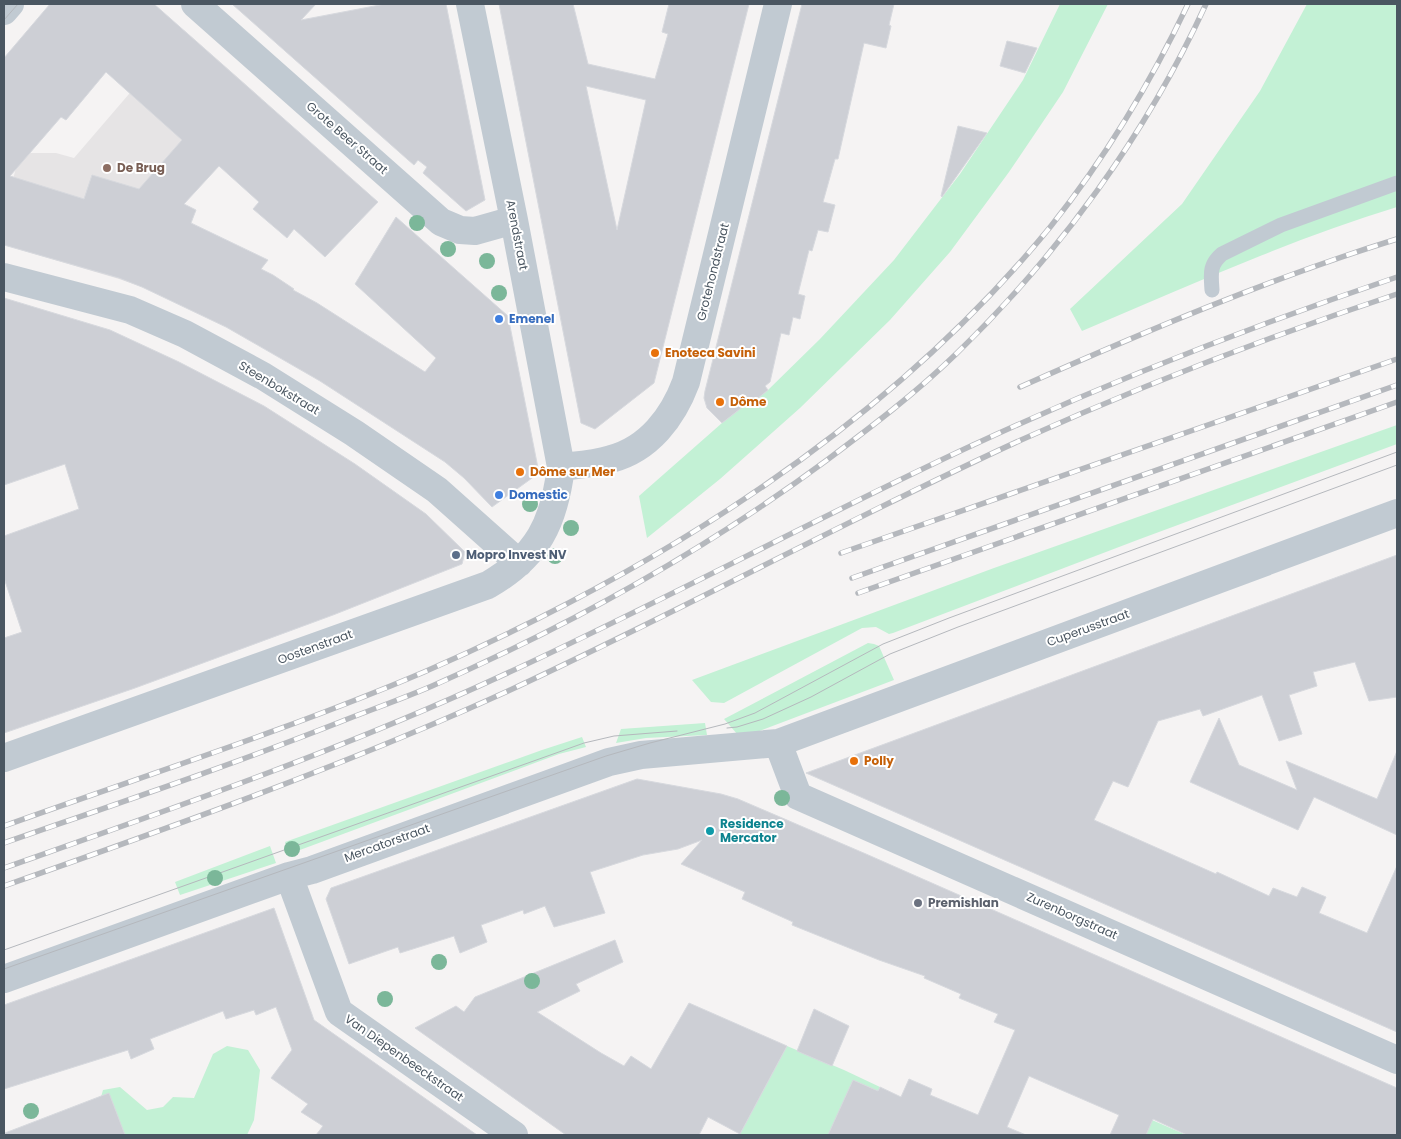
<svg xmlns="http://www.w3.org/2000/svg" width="1401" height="1139" viewBox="0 0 1401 1139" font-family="Poppins,sans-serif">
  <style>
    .education { fill: #e6e4e5 }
    .green { fill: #c3f1d5 }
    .building { fill: #cdcfd5; stroke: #d7d9de; fill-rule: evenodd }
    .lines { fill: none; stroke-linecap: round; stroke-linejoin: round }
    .service { stroke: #c1cad2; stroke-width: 15 }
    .minor { stroke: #c1cad2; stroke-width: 28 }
    .tram { stroke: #b5b8bd; stroke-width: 1 }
    .rail-casing { stroke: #b5b8bd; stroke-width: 5.5 }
    .rail { stroke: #fff; stroke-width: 4; stroke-dasharray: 11; stroke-linecap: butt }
    .tree { fill: #7bb799 }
    .education-dot { fill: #8d6e63; stroke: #fff; stroke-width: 2 }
    .shop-dot { fill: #3f7fe0; stroke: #fff; stroke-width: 2 }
    .food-dot { fill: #e8710a; stroke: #fff; stroke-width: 2 }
    .service-dot { fill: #5c6f8a; stroke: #fff; stroke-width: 2 }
    .culture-dot { fill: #0f9aa8; stroke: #fff; stroke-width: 2 }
    .worship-dot { fill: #6b7280; stroke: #fff; stroke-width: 2 }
    .labels { text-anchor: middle; stroke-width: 4; stroke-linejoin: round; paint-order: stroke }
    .street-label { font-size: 12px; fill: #4a5661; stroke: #fff }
    .education-label { font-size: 12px; font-weight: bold; fill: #785e54; stroke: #fff; text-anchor: start }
    .shop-label { font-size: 12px; font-weight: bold; fill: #366cbe; stroke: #fff; text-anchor: start }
    .food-label { font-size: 12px; font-weight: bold; fill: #c56008; stroke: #fff; text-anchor: start }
    .service-label { font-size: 12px; font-weight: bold; fill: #4e5e75; stroke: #fff; text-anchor: start }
    .culture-label { font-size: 12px; font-weight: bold; fill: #0d838f; stroke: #fff; text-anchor: start }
    .worship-label { font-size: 12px; font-weight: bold; fill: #5b616d; stroke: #fff; text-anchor: start }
  </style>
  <rect width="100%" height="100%" fill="#f5f3f3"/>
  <path class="education" d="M 184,30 L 261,98 L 190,178 L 142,287 L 119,279 L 4,245 L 4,213 L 20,153 L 56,153 L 74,158 Z"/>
  <path class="green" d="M 1060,4 L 1108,4 L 1063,92 L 1009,172 L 950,252 L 890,320 L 800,408 L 720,479 L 647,538 L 639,496 L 722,423 L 749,402 L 751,404 L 768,390 L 820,339 L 894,260 L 960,174 L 1023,80 Z
    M 1307,4 L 1397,4 L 1397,207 C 1289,240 1186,287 1082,331 L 1070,309 L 1182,204 L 1260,91 Z
    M 1397,425 L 1397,444 L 1140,539 L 893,633 L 889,634 L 876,627 L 862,628 L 724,703 L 711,702 L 692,680 L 994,568 Z
    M 868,643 L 874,644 L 879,646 L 894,680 L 757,732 L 738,735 L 724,719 Z
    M 705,723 L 707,735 L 646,738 L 616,743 L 621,729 Z
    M 582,737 L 586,747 L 559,754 L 289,854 L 285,842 L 542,750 Z
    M 270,846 L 276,863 L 180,895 L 175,882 Z
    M 227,1046 L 248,1050 L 260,1070 L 254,1120 L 247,1135 L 98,1135 L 97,1111 L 103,1090 L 120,1087 L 147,1110 L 163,1107 L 173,1097 L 194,1098 L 213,1054 Z
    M 787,1046 L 844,1070 L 880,1087 L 878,1091 L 855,1081 L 830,1133 L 836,1135 L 743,1135 L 740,1134 Z
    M 1152,1120 L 1184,1134 L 1184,1135 L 1146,1135 Z"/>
  <path class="building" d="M 50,4 L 154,4 L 378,202 L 325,257 L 294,229 L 287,238 L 253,209 L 259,202 L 219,166 L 184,204 L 196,210 L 191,223 L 268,260 L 261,269 L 273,275 L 294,289 L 293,290 L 317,303 L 425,372 L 436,358 L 355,284 L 396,217 L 508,316 L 539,473 L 492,507 L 464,478 L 445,462 L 320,381 L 226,327 L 142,287 L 119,278 L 4,245 L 4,58 ZM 106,72 L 182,140 L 139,189 L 92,175 L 84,199 L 10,176 L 61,117 L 66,120 Z
    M 232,4 L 316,4 L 301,20 L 385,4 L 446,4 L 485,200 L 466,211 L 423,173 L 427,167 L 418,160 L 414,165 L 407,159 Z
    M 499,4 L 573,4 L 588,64 L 655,79 L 668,34 L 662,32 L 669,4 L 749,4 L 654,383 L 595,429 L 581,423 ZM 586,86 L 646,100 L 617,230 Z
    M 802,4 L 894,4 L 889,25 L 891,26 L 886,48 L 864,43 L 838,159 L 835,159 L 823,202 L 835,205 L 828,232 L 818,230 L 812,251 L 809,250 L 798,294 L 805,296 L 800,319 L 793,317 L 789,335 L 781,333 L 770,382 L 765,386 L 768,390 L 751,404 L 749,402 L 722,423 L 707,408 L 704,398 L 705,391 Z
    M 1007,41 L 1037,48 L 1025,73 L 1000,66 Z
    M 958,126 L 987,133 L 942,197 L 941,196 Z
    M 4,298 L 110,330 L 179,362 L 264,406 L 355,464 L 426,514 L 465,552 L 462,564 L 333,615 L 135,688 L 4,733 L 4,638 L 22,632 L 4,578 L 4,536 L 79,509 L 65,464 L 4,485 Z
    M 1397,555 L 1397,697 L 1369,701 L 1355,662 L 1313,672 L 1317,686 L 1289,695 L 1302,734 L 1279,741 L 1262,695 L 1203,716 L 1200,709 L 1158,721 L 1128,787 L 1113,781 L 1094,820 L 1216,874 L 1217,872 L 1269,896 L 1273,888 L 1297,897 L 1302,887 L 1326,897 L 1319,913 L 1367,933 L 1397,866 L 1397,1032 L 806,773 Z
    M 1219,718 L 1239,765 L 1297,790 L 1286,761 L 1377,799 L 1397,751 L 1397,835 L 1314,797 L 1298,830 L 1190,782 Z
    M 637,779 L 721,794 L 738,799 L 866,854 L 1397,1088 L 1397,1135 L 1187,1135 L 1153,1119 L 1146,1135 L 1110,1135 L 1119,1115 L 1029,1076 L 1007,1127 L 1026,1135 L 828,1135 L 853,1080 L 878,1091 L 880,1087 L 901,1097 L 909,1079 L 932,1089 L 930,1095 L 978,1115 L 1015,1030 L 994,1022 L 998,1014 L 959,998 L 961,994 L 924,978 L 925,976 L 879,960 L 792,925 L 793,922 L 742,899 L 745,892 L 681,864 L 702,840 L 678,849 L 643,855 L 590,872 L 605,913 L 554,927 L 545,906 L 524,914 L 523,910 L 481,925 L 487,942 L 460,953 L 454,936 L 400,953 L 398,947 L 349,964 L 326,899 L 331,888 Z
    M 274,908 L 314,1020 L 477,1135 L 316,1135 L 323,1126 L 301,1112 L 308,1104 L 271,1078 L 292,1050 L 276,1007 L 256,1015 L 254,1010 L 226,1019 L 223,1011 L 150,1039 L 154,1049 L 131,1059 L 128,1050 L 4,1089 L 4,1005 Z
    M 615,940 L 623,962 L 576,984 L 580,991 L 537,1012 L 601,1053 L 624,1066 L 631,1056 L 651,1069 L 689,1003 L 787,1046 L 740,1134 L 708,1117 L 699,1135 L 566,1135 L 415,1028 L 456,1006 L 464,1012 L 475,997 Z
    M 814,1009 L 849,1026 L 832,1066 L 797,1051 Z
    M 109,1093 L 125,1135 L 5,1135 L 5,1133 Z"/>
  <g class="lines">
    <path class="service" d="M 1212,290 C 1211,274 1209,265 1222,254 L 1281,225 L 1397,183"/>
    <path class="minor" d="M 195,4 L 441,222 L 460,230 L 475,231 L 514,220
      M 4,11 L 10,4
      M 4,277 L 130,310 L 185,334 L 263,376 L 354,433 L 437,490 L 519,563
      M 561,467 C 578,465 595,464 611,459 C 649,449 673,417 686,382 L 778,4
      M 778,743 L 798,796 L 1397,1060
      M 4,758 L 488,585 C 538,556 554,523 561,467 L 514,220 L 470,4
      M 289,876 L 339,1012 L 514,1135
      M 4,979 L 289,876 L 312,870 L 609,762 L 641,755 L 778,743 L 1397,513"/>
    <path class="tram" d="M 4,20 L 18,4
      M 727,728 L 737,727 L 763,719 L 811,697 L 890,654 L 958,627 L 1397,465
      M 4,950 L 584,743 L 614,736 L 677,731
      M 4,969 L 606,756 L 650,743 L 725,724 L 755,713 L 883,644 L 949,618 L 1397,452"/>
    <defs>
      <path id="rail" d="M 1020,387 C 1144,332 1268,279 1397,239
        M 841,553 L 1397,359
        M 852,578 L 1397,385
        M 858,593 L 1397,402
        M 4,826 C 143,776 288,730 424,672 C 658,570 889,425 1051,226 C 1105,158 1151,82 1188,4
        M 4,843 C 116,804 229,766 340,722 C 370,710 402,699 432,686 C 571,625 704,551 827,460 C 871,427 916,393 956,354 C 1059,254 1146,135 1206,4
        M 4,868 C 171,809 339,751 501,676 C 660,603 814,519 973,445 C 1111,381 1252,326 1397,277
        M 4,886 C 174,826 344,766 508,691 C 681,611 848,519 1021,440 C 1143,385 1270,336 1397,294"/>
    </defs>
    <use href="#rail" class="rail-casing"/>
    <use href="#rail" class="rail"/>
  </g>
  <g class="tree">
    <circle cx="417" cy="223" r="8"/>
    <circle cx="448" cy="249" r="8"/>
    <circle cx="487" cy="261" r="8"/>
    <circle cx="499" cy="293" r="8"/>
    <circle cx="530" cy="504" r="8"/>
    <circle cx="571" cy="528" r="8"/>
    <circle cx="555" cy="556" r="8"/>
    <circle cx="782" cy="798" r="8"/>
    <circle cx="292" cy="849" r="8"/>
    <circle cx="215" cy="878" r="8"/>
    <circle cx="439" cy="962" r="8"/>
    <circle cx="532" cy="981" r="8"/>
    <circle cx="385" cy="999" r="8"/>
    <circle cx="31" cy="1111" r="8"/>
  </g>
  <circle class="education-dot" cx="107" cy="168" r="5"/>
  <g class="shop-dot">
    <circle cx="499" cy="319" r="5"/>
    <circle cx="499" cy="495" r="5"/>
  </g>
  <g class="food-dot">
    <circle cx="655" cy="353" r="5"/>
    <circle cx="720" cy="402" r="5"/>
    <circle cx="520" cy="472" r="5"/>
    <circle cx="854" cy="761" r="5"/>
  </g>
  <circle class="service-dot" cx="456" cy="555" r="5"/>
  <circle class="culture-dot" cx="710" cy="831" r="5"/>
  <circle class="worship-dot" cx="918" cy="903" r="5"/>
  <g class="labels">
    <g class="street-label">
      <text transform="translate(347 138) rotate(41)" y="4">Grote Beer Straat</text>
      <text transform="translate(517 235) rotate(79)" y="4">Arendstraat</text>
      <text transform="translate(713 272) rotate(-76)" y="4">Grotehondstraat</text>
      <text transform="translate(279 388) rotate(31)" y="4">Steenbokstraat</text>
      <text transform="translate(1088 628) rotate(-20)" y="4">Cuperusstraat</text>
      <text transform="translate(315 647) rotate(-20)" y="4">Oostenstraat</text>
      <text transform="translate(387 843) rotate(-20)" y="4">Mercatorstraat</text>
      <text transform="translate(1072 916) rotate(24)" y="4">Zurenborgstraat</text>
      <text transform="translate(404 1058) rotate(35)" y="4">Van Diepenbeeckstraat</text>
    </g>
    <g class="education-label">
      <text x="117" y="172">De Brug</text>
    </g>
    <g class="shop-label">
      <text x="509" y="323">Emenel</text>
      <text x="509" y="499">Domestic</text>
    </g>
    <g class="food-label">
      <text x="665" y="357">Enoteca Savini</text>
      <text x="730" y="406">Dôme</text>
      <text x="530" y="476">Dôme sur Mer</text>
      <text x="864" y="765">Polly</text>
    </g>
    <g class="service-label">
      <text x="466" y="559">Mopro Invest NV</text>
    </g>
    <g class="culture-label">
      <text x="720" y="828">Residence<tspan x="720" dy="14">Mercator</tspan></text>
    </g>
    <g class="worship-label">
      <text x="928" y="907">Premishlan</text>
    </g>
  </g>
  <rect width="1401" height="1139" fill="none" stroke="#4a5661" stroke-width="10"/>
</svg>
